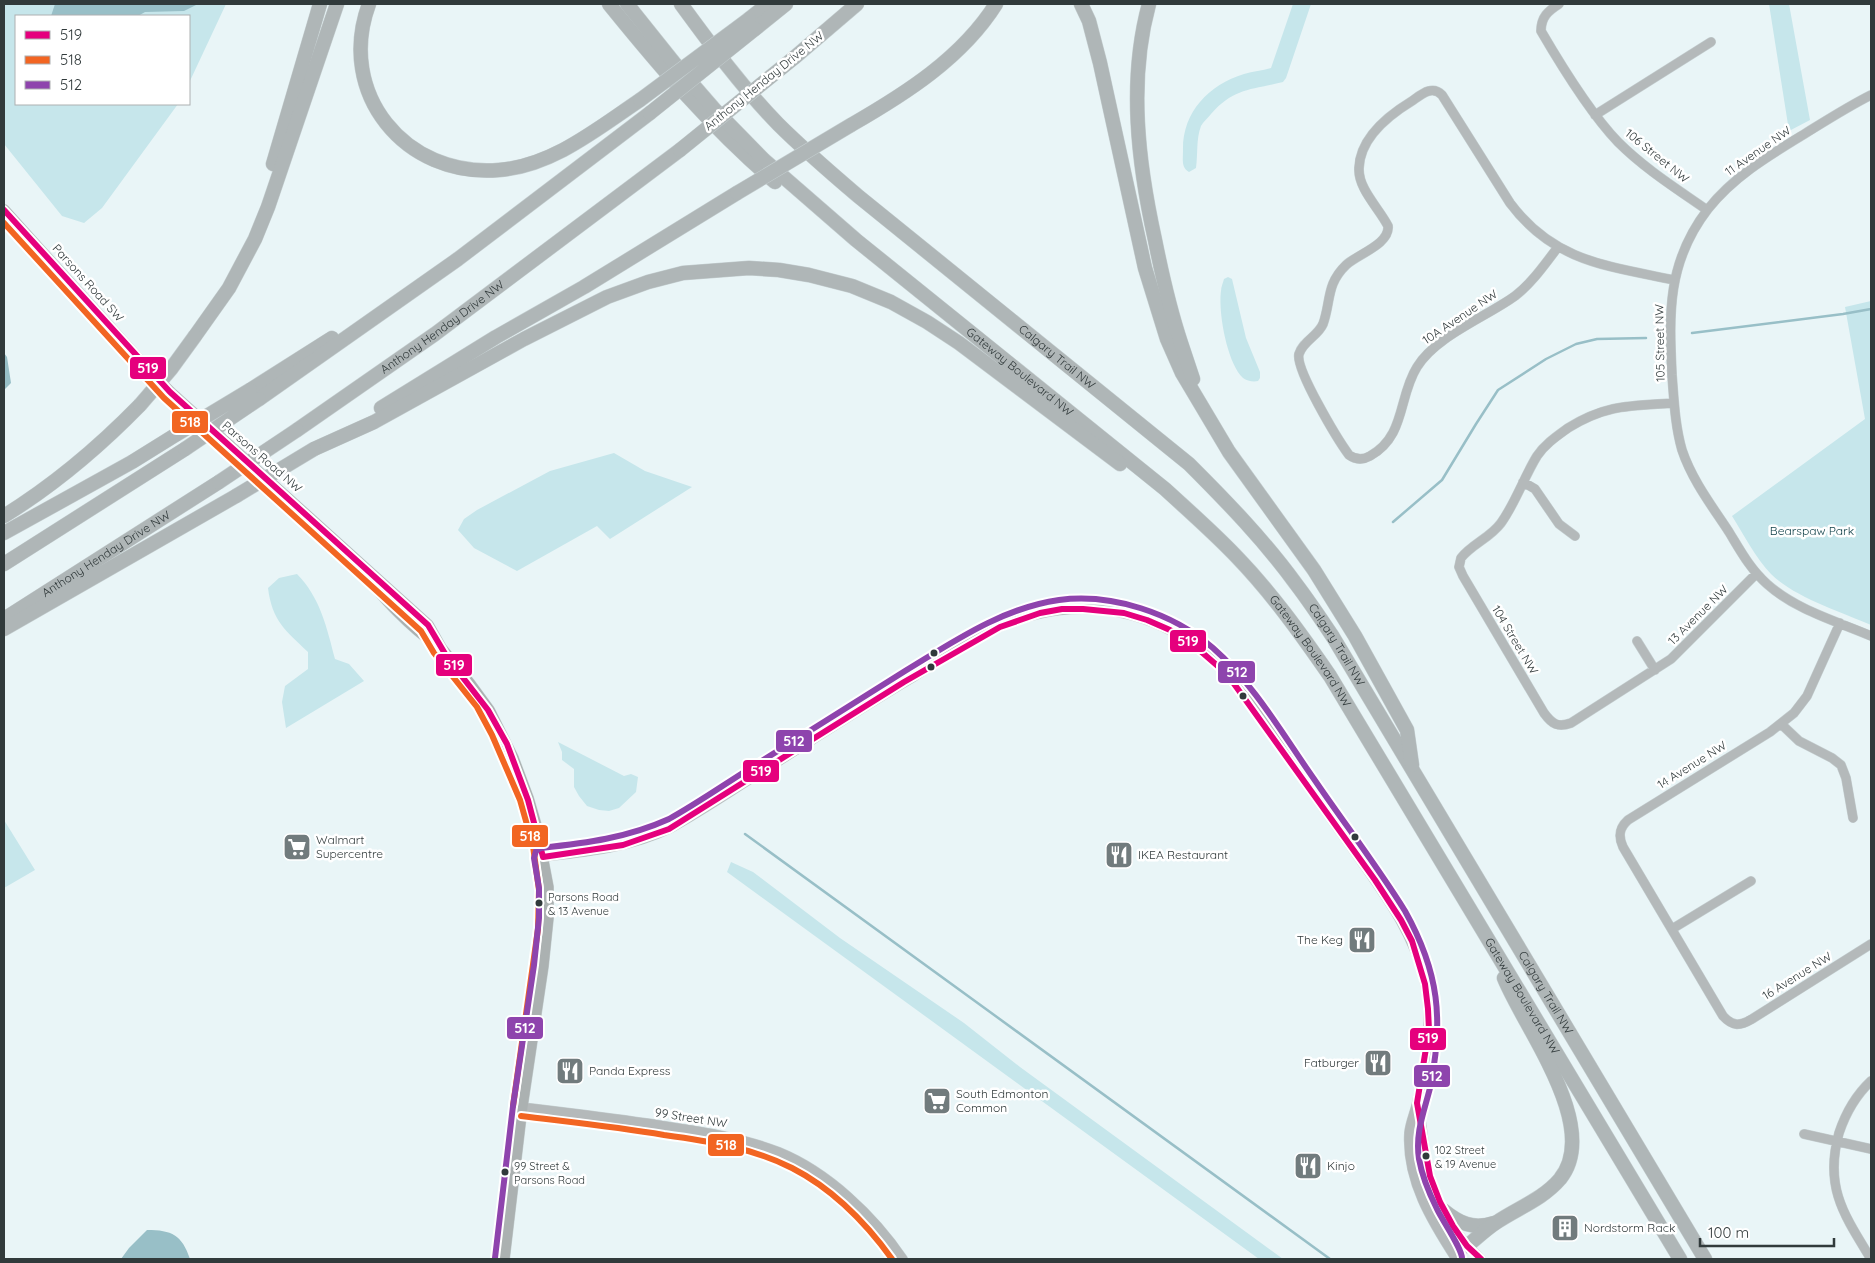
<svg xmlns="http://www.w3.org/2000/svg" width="1875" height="1263" viewBox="0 0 1875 1263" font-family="Quicksand,sans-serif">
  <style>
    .green { fill: #c6e6eb }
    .water { fill: #98bfc7 }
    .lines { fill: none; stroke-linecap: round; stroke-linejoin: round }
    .stream { stroke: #98bfc7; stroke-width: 2.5 }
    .minor-casing { stroke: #c5cfd1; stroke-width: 10 }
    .major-casing { stroke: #c5cfd1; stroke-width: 12 }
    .highway-casing { stroke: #c5cfd1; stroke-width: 15 }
    .minor { stroke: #b4b9ba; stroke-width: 9 }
    .major { stroke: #abb1b1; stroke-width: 11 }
    .highway { stroke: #afb6b7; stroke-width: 14 }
    .highway-bridge-casing { stroke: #c5cfd1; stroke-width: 15; stroke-linecap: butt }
    .highway-bridge { stroke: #afb6b7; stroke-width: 14 }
    .bus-1-casing { stroke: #fff; stroke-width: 10 }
    .bus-2-casing { stroke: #fff; stroke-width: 10 }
    .bus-3-casing { stroke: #fff; stroke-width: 10 }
    .bus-1 { stroke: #e5007d; stroke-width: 6 }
    .bus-2 { stroke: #f26522; stroke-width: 6 }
    .bus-3 { stroke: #8e44ad; stroke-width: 6 }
    .bus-dot { fill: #313a3b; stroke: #fff; stroke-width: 2 }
    .labels { text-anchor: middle; stroke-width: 5; stroke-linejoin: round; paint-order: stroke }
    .bus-label { font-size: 11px; fill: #313a3b; stroke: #fff; text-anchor: start }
    .street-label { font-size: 12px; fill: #313a3b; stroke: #fff }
    .park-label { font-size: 12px; fill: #114149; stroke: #fff }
    .poi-label { font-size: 12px; fill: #313a3b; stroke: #fff; text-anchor: start }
    .line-badge { stroke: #fff; stroke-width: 2 }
    .badge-label { font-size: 14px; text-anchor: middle; font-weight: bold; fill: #fff }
  </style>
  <rect width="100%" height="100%" fill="#e9f5f7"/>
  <path class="green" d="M 4,4 L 226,4 L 189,83 L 189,16 L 16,16 L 16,104 L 178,104 L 102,208 L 84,223 L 62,216 L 4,144 Z
    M 1293,4 L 1311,4 L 1286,78 L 1283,82 C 1251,90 1234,88 1211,114 C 1208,118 1203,122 1201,126 C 1196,139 1198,154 1196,168 L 1189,172 C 1181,168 1183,159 1183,151 C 1182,113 1208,85 1244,74 C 1253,71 1262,71 1271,68 Z
    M 1769,4 L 1789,4 L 1810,120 L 1789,131 Z
    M 1228,277 L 1232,279 L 1246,338 L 1260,372 L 1260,378 L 1258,381 C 1253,382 1247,381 1243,378 C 1227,363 1218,312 1221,291 C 1221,287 1223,283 1224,279 Z
    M 1871,301 L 1871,625 C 1841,612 1794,597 1771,574 C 1755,557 1744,535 1732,516 L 1865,419 L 1845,307 Z
    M 614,453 L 645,471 L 692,487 L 610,539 L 597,526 L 517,571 L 474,548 L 458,530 L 464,519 L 477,510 L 550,471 Z
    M 297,574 C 320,597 327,628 335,659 L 349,664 L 364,681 L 286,728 L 282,702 L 285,686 L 308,669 L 308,652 C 286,631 272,621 268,588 L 279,578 Z
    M 558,742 L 624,776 L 631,774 L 638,777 L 636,792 L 619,808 L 609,811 L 599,810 L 587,806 L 579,796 L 574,787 L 574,769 L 562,760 L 562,752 Z
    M 4,820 L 35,870 L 4,888 Z
    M 731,862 L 753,872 L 840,938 L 964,1023 L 1020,1067 L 1283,1259 L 1259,1259 L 727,872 Z"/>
  <path class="water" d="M 55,4 L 198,4 L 184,11 L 145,12 L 138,16 L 51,16 Z
    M 4,353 L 7,357 L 11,383 L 4,390 Z
    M 147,1230 C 172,1230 182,1235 190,1259 L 121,1259 L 129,1248 Z"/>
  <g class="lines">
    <path class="stream" d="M 1692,333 L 1843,314 L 1871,309
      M 1393,522 L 1442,480 L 1476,424 L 1498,390 L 1546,359 L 1576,344 L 1597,339 L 1646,338
      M 745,834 L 1330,1259"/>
    <defs>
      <path id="minor" d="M 1559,4 C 1548,11 1541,17 1541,31 C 1562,67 1590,113 1618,142 C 1645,169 1677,189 1707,210
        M 1871,95 C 1849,106 1827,120 1806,133 C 1770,155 1734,176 1708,209 C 1667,262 1669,313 1672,375 C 1674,400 1675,426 1682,450 C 1692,480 1712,506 1729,532 C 1740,550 1750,569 1767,584 C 1796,610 1836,621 1871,636
        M 1595,115 L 1711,42
        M 1558,247 C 1545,264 1532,283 1515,296 C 1486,317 1436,336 1417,367 C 1398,397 1406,436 1370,456 C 1363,460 1356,460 1349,455 C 1338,440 1295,369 1299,354 C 1303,341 1318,336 1323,324 C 1331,302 1326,284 1346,265 C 1358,254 1390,244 1388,226 C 1379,208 1358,189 1359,168 C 1360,138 1389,115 1412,101 C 1422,94 1432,85 1442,95 L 1510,203 C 1554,262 1608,266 1674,280
        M 1674,403 C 1631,406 1607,404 1568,428 C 1557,436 1545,444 1537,456 C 1524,477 1516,502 1501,523 C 1490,538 1472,544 1461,558 L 1459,567 L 1463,576 L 1544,713 C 1552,724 1558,728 1571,723 L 1671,659 L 1756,574
        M 1523,482 L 1535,489 L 1559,524 L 1575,536
        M 1840,623 L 1807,696 L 1794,713 L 1770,732 L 1628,820 C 1619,828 1618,836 1623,847 L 1723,1016 C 1733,1027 1740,1026 1752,1019 L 1871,944
        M 1637,641 L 1655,670
        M 1781,724 L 1799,741 L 1832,758 L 1841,765 L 1846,778 L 1853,818
        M 543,857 C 587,852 629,848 669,829 C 697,814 725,795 752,778 C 805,745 858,710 912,678 C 952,653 992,624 1039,614 C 1091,602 1144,612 1188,641 C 1233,669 1259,717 1289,759 C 1311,791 1334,823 1357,855 C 1384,894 1413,932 1424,979 C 1433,1019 1427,1062 1417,1102 C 1415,1112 1410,1122 1409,1133 C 1406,1180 1432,1222 1456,1259
        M 1672,929 L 1751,881
        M 1418,1104 C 1423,1128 1424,1153 1430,1177 C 1439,1208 1457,1237 1481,1259
        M 522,1107 C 563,1112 605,1117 646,1123 C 690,1130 736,1135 779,1152 C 828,1172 874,1216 903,1259
        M 1804,1134 L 1871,1149
        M 1871,1259 C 1844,1215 1824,1187 1839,1133 C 1846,1112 1855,1096 1871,1081"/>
      <path id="major" d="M 4,210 L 152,374 L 170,392 L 428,625 L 441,648 L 470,684 L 489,710 L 513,758 L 528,798 L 537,829 L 548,887 L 548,918 L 543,966 L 522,1107 L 504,1259
        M 364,574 C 387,601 409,626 438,646"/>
      <g id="highway">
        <path d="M 369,4 C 336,93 405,178 499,170 C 552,166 597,129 640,100"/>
        <path d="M 609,4 C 660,67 713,129 775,182"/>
        <path id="s1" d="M 627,4 L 675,64 L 715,110 L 764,160 L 856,240 L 1165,489 C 1189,511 1213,532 1235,555 C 1271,592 1301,634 1330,676 L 1680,1259"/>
        <path id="s2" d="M 681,4 C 711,45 742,87 778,124 C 803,149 831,173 858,196 L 1189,464 C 1227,502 1264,540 1296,584 C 1309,601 1321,619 1333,637 L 1705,1259"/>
        <path d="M 1081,4 L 1089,21 L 1100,63 L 1145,268 L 1167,339 L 1182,373 L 1229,452 L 1314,570 L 1355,636 L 1407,730 L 1412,765"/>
        <path d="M 1149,4 C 1128,81 1138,163 1155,240 C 1162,275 1170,310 1181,343 C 1185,355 1189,367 1193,379"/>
        <path d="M 749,19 L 768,4"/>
        <path d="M 755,29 L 786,4"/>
        <path d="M 795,57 L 857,4"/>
        <path d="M 851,125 C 905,94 962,58 996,4"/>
        <path d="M 273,164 L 320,4"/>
        <path d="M 195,336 L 229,288 L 255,239 L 268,207 L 337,4"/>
        <path d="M 250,390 L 332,338"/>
        <path d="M 259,399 L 458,259 L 650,113"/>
        <path d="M 381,408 L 496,337 L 584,287 L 737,193"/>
        <path id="s3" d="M 297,430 L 435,334 L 680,150"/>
        <path d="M 314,449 L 374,422 L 524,339 L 607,297 L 648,282 L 683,273 L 749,268 L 779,270 L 809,275 L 852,286 L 891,302 L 927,322 L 959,343 L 1120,464"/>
        <path d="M 4,516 C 54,485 99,447 140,405"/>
        <path d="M 4,533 L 132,462 L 177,434"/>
        <path d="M 4,564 L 185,449"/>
        <path id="s4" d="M 4,619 L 219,482"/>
        <path d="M 4,629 L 236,496"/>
        <path d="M 1443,1210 C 1459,1223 1473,1230 1494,1223"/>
        <path d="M 1467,1246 C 1477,1238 1486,1229 1497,1222 C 1518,1208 1543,1199 1560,1179 C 1602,1127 1524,1028 1504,978"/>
      </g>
    </defs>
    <use href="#minor" class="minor-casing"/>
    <use href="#major" class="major-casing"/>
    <use href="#highway" class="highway-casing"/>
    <use href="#minor" class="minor"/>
    <use href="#major" class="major"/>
    <use href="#highway" class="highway"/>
    <defs>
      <path id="highway-bridge" d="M 640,100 L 749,19
        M 650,113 L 755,29
        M 680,150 L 795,57
        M 737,193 L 851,125
        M 140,405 L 171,369 L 195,336
        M 177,434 L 250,390
        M 185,449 L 259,399
        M 219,482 L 297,430
        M 236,496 L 314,449"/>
    </defs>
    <use href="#highway-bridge" class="highway-bridge-casing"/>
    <use href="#highway-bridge" class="highway-bridge"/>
    <defs>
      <path id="bus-1" d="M 4,210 L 170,392 L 428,625 L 447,657 L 488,710 L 507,744 L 528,800 L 543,857
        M 543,857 L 623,845 L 669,829 L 904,682 L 1000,627 L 1040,613 L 1062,609 L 1083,609 L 1124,613 L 1147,620 L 1170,630 L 1190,642 L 1227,674 L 1375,880 L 1401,920 L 1412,941 L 1425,984 L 1428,1009 L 1429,1030 L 1417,1103 L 1430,1176 L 1440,1202 L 1453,1226 L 1467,1246 L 1481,1259"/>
      <path id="bus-2" d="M 4,223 L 164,398 L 421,631 L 434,653 L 477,707 L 492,735 L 520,800 L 533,846 L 539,890 L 538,929 L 513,1106
        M 521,1116 C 569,1122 616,1127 664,1135 C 708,1141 753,1148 792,1168 C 833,1189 866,1223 892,1259"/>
      <path id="bus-3" d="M 495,1258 L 513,1106 L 534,965 L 539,918 L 539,888 L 534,858 L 536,851 L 541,848 C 586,843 627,838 669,819 C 696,804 722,786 749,769 C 801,736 853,704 905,671 C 953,642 1002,608 1059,600 C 1112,593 1173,613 1213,648 C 1254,684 1283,735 1314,779 C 1344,823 1377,866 1405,911 C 1439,972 1444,1020 1430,1088 C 1424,1112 1415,1133 1419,1159 C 1422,1176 1429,1193 1437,1209 C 1442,1220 1463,1250 1462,1259"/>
    </defs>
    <use href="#bus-1" class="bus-1-casing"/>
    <use href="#bus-2" class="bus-2-casing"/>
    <use href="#bus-3" class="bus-3-casing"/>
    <use href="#bus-1" class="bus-1"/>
    <use href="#bus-2" class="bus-2"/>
    <use href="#bus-3" class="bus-3"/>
  </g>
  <defs>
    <symbol id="supermarket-square" viewBox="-11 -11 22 22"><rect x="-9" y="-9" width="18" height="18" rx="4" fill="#717b7d" stroke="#fff"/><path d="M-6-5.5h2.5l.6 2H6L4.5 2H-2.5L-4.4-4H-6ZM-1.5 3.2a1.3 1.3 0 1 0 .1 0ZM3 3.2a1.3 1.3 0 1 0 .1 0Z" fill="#fff"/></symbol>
    <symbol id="restaurant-square" viewBox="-11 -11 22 22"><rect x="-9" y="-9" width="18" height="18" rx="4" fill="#717b7d" stroke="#fff"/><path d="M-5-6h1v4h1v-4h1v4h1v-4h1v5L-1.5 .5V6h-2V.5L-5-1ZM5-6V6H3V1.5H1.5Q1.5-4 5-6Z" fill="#fff"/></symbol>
    <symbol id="building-square" viewBox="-11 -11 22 22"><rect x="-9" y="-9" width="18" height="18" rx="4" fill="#717b7d" stroke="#fff"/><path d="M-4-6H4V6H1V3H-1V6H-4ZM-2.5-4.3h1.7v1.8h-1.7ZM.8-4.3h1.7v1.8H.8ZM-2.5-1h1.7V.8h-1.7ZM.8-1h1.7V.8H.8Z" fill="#fff"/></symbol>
  </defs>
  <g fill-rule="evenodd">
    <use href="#supermarket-square" x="281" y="831" width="32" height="32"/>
    <use href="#restaurant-square" x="1103" y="839" width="32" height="32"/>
    <use href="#restaurant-square" x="1346" y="924" width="32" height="32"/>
    <use href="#restaurant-square" x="1362" y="1047" width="32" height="32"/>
    <use href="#restaurant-square" x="554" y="1055" width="32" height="32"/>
    <use href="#supermarket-square" x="921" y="1085" width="32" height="32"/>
    <use href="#restaurant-square" x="1292" y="1150" width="32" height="32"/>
    <use href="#building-square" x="1549" y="1212" width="32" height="32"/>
  </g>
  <g class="bus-dot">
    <circle cx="934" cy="653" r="4.5"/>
    <circle cx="931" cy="667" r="4.5"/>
    <circle cx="1243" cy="696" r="4.5"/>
    <circle cx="1355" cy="837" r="4.5"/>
    <circle cx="539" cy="903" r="4.5"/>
    <circle cx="1426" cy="1156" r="4.5"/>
    <circle cx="505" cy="1172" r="4.5"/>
  </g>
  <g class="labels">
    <g class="bus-label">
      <text x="548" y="901">Parsons Road<tspan x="548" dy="14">&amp; 13 Avenue</tspan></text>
      <text x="1435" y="1154">102 Street<tspan x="1435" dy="14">&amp; 19 Avenue</tspan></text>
      <text x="514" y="1170">99 Street &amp;<tspan x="514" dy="14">Parsons Road</tspan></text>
    </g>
    <g class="street-label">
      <text transform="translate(764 81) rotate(-39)" y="4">Anthony Henday Drive NW</text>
      <text transform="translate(1758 151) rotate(-35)" y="4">11 Avenue NW</text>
      <text transform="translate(1657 156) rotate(39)" y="4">106 Street NW</text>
      <text transform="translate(88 283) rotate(48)" y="4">Parsons Road SW</text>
      <text transform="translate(1460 317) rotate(-34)" y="4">10A Avenue NW</text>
      <text dy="4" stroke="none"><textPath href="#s3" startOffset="178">Anthony Henday Drive NW</textPath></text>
      <text transform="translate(1660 343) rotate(-91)" y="4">105 Street NW</text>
      <text dy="4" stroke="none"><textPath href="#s2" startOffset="518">Calgary Trail NW</textPath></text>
      <text dy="4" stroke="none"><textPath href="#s1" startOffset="540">Gateway Boulevard NW</textPath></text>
      <text transform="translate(262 457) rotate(41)" y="4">Parsons Road NW</text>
      <text dy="4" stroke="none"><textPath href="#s4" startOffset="121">Anthony Henday Drive NW</textPath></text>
      <text transform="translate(1698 615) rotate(-45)" y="4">13 Avenue NW</text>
      <text transform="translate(1515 640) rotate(59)" y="4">104 Street NW</text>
      <text dy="4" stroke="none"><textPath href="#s2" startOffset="922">Calgary Trail NW</textPath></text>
      <text dy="4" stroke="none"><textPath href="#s1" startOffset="945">Gateway Boulevard NW</textPath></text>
      <text transform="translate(1692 765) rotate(-32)" y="4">14 Avenue NW</text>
      <text transform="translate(1797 976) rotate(-32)" y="4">16 Avenue NW</text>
      <text dy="4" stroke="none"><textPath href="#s2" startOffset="1328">Calgary Trail NW</textPath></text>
      <text dy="4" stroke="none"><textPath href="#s1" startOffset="1350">Gateway Boulevard NW</textPath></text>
      <text transform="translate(691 1118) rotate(9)" y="4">99 Street NW</text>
    </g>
    <g class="park-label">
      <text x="1812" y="535">Bearspaw Park</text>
    </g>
    <g class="poi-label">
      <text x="316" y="844">Walmart<tspan x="316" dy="14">Supercentre</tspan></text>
      <text x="1138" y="859">IKEA Restaurant</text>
      <text x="1343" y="944" text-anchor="end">The Keg</text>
      <text x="1359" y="1067" text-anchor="end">Fatburger</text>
      <text x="589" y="1075">Panda Express</text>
      <text x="956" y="1098">South Edmonton<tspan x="956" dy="14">Common</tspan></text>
      <text x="1327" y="1170">Kinjo</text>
      <text x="1584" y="1232">Nordstorm Rack</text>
    </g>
  </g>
  <g class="line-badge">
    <rect x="129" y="356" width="38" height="24" rx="5" fill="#e5007d"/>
    <rect x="171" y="410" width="38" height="24" rx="5" fill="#f26522"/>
    <rect x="1169" y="629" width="38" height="24" rx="5" fill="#e5007d"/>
    <rect x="435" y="653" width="38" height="24" rx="5" fill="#e5007d"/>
    <rect x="1217" y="660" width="39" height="24" rx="5" fill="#8e44ad"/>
    <rect x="775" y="729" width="38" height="24" rx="5" fill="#8e44ad"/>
    <rect x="742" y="759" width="38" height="24" rx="5" fill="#e5007d"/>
    <rect x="511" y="824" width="38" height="24" rx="5" fill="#f26522"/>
    <rect x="506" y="1016" width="38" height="24" rx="5" fill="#8e44ad"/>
    <rect x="1409" y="1027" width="38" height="24" rx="5" fill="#e5007d"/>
    <rect x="1413" y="1064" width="38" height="24" rx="5" fill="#8e44ad"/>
    <rect x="707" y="1133" width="38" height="24" rx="5" fill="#f26522"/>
  </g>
  <g class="badge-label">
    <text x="148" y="373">519</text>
    <text x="190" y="427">518</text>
    <text x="1188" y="646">519</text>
    <text x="454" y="670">519</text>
    <text x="1237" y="677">512</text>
    <text x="794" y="746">512</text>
    <text x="761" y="776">519</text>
    <text x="530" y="841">518</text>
    <text x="525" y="1033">512</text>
    <text x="1428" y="1043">519</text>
    <text x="1432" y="1081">512</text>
    <text x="726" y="1150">518</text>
  </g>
  <rect width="1875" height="1263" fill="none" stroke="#313a3b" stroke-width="10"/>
  <rect x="15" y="15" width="175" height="90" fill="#ffffff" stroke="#adb0b1"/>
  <rect x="25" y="31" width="25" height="8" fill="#e5007d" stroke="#adb0b1"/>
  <text x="60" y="40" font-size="15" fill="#313a3b">519</text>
  <rect x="25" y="56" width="25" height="8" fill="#f26522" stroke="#adb0b1"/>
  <text x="60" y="65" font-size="15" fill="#313a3b">518</text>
  <rect x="25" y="81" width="25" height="8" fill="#8e44ad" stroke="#adb0b1"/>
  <text x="60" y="90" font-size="15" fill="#313a3b">512</text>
  <path d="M1700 1238v8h134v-8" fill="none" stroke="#313a3b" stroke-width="2.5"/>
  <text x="1708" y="1238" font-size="15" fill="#313a3b" stroke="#ffffff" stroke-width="4" paint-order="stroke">100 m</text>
</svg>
